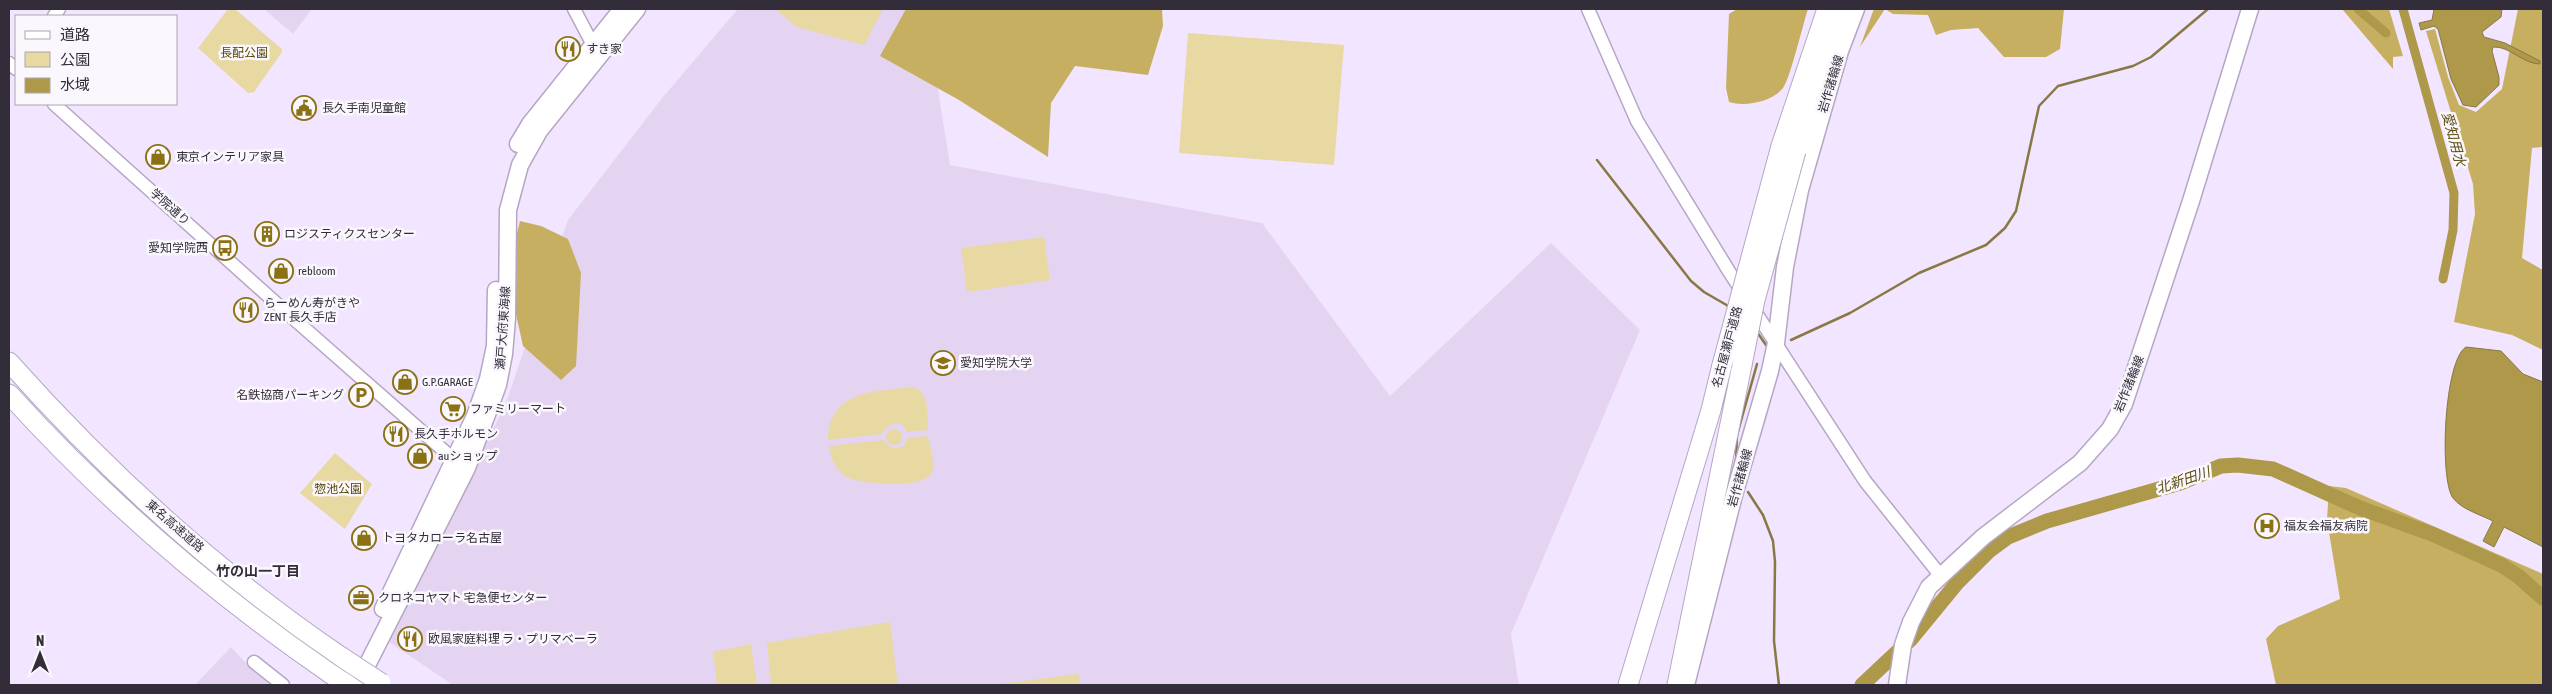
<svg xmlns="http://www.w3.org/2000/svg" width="2552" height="694" viewBox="0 0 2552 694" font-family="'Asap Condensed','Noto Sans JP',sans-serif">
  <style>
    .built { fill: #e4d4f2 }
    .green { fill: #e8d8a2 }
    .forest { fill: #c6af61 }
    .water { fill: #ae9849; stroke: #897844 }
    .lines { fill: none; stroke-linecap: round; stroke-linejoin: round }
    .stream { stroke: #897844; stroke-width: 2.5 }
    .canal { stroke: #ae9849; stroke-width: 9 }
    .river { stroke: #ae9849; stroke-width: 15 }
    .minor-casing { stroke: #b6a6c4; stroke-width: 15 }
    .major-casing { stroke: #b6a6c4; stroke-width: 19 }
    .highway-casing { stroke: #b6a6c4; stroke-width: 21 }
    .minor { stroke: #fff; stroke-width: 12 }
    .major { stroke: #fff; stroke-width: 16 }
    .highway { stroke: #fff; stroke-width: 19 }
    .highway-bridge-casing { stroke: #b6a6c4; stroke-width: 21; stroke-linecap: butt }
    .highway-bridge { stroke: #fff; stroke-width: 19 }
    .labels { text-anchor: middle; stroke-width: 5; stroke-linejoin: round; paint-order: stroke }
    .poi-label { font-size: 12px; fill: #332d39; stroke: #faf7fd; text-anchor: start }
    .park-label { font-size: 12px; fill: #564605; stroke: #faf7fd }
    .street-label { font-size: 12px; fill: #332d39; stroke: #faf7fd }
    .water-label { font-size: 14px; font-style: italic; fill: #5e4e12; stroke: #faf7fd }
    .neighbourhood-label { font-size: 14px; font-weight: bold; fill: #332d39; stroke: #faf7fd }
  </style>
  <rect width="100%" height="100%" fill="#f2e5ff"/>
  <path class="built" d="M 264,9 L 312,9 L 293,34 Z
    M 738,9 L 938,9 L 938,90 L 950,165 L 1262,223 L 1390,396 L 1551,243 L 1640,330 L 1511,634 L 1519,685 L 453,685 L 389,642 L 506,403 L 568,220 L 663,97 Z
    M 231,647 L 244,661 L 273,685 L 195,685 Z"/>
  <path class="green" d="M 228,9 L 235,9 L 282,49 L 282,52 L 254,92 L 248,93 L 198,48 Z
    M 775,9 L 883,9 L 864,45 L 797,27 Z
    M 1188,33 L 1344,45 L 1334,165 L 1179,153 Z
    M 1044,237 L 1050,280 L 967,292 L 961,248 Z
    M 914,387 C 930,394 927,414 928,430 L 907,432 L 902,424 C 892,423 887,425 882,434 L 828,440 C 828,390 877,391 914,387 Z
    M886 437a8 8 0 1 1 16 0a8 8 0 1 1-16 0Z
    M 928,436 C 930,446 936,465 931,474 C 923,489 859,485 845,476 C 835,469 831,458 829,446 L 883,440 C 890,449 894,450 904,446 L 907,438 Z
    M 335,453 L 372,484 L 345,529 L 300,493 Z
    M 890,622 L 898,685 L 771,685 L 767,643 Z
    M 751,644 L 757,685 L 717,685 L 713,652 Z
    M 1079,674 L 1080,685 L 991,685 Z"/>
  <path class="forest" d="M 906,9 L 1162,9 L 1163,26 L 1148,75 L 1075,66 L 1051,103 L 1048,157 L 959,100 L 880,56 Z
    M 1737,9 L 1808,9 C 1803,24 1790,79 1783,88 C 1772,102 1745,107 1729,102 L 1726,88 L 1729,14 Z
    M 1874,9 L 1885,9 L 1860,47 L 1872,14 Z
    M 1885,9 L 2064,9 L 2060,49 L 2046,57 L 2004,57 L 1978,28 L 1951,30 L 1936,35 L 1928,15 L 1893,14 Z
    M 2342,9 L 2389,9 L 2403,56 L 2393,57 L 2393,69 Z
    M 2518,9 L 2543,9 L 2543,147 L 2532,148 L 2522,258 L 2543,270 L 2543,350 L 2512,335 L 2454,322 L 2475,214 L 2473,184 L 2426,31 L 2435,29 L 2448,77 L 2459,105 L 2476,112 L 2502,89 Z
    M 520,221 L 541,226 L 568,239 L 581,273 L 576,366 L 561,380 L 523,346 L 514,305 L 512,254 Z
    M 2329,486 L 2346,488 L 2543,574 L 2543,685 L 2276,685 L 2266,639 L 2278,626 L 2340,599 L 2327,520 Z"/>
  <path class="water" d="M 2434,9 L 2502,9 L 2501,17 L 2482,32 L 2484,37 L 2505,43 L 2540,61 L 2540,64 C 2523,64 2510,46 2493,47 L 2492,51 L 2499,77 L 2499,85 L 2476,107 L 2463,105 L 2451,79 L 2438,29 L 2434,26 L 2421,30 L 2419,23 L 2432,20 Z
    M 2466,347 L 2501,351 L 2523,374 L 2543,382 L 2543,547 L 2504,527 L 2494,547 L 2483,541 L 2493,521 C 2481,515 2461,509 2453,498 C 2439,479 2444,360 2466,347 Z"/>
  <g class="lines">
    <path class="stream" d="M 1597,160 L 1691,281 L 1704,292 L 1730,307
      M 1757,332 L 1766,345
      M 1791,340 L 1850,313 L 1919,273 L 1986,245 L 2005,228 L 2016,211 L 2039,106 L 2058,86 L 2133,66 L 2151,57 L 2208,9
      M 1736,462 L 1737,435 L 1757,364
      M 1748,492 L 1763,515 L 1773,541 L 1775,562 L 1774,641 L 1779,685"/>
    <path class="canal" d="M 2358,9 L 2386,33
      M 2403,9 L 2454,193 L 2453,230 L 2443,279"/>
    <path class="river" d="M 1862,685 L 1911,639 L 1957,583 L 1989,551 L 2008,537 L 2047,521 L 2180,483 L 2221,466 L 2238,465 L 2273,469 L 2360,508 L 2432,534 L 2501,565 L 2518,576 L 2543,598"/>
    <defs>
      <path id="minor" d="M 574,9 L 593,45
        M 1588,9 L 1637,121 L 1730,273 L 1865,481 L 1940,575
        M 54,16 L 59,9
        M 9,63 L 16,69
        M 54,104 L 286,312 L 459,464
        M 254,662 L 283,685"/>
      <path id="major" d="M 518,144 L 530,124 L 622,9
        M 383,609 L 475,416 L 488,379 L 495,346 L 496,290
        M 357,685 L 467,468 L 498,385 L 504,354 L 507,318 L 508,210 L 520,165 L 539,131 L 637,9
        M 1686,685 L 1734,495 L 1770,371 L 1776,343 L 1785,267 L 1800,190 L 1840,51 L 1856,9
        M 1897,685 L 1903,645 L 1911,622 L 1929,587 L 1983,537 L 2080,463 L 2110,429 L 2124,404 L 2191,201 L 2250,9"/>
      <path id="highway" d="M 1781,146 L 1827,9
        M 1796,151 L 1842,9
        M 9,362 C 107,472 218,573 340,656
        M 9,394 C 105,500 213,593 331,674
        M 1628,685 L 1711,410 L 1722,365
        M 1677,685 L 1742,365"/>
    </defs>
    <use href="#minor" class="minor-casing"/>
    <use href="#major" class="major-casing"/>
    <use href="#highway" class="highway-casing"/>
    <use href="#minor" class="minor"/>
    <use href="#major" class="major"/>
    <use href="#highway" class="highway"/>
    <defs>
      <path id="highway-bridge" d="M 1722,365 L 1781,146
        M 1742,365 L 1755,300 L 1796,151
        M 340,656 L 381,683
        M 331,674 L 348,685"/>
    </defs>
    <use href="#highway-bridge" class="highway-bridge-casing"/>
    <use href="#highway-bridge" class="highway-bridge"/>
  </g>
  <defs>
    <symbol id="restaurant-ring" viewBox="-11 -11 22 22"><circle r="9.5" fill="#faf7fd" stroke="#8a7214" stroke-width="1.5"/><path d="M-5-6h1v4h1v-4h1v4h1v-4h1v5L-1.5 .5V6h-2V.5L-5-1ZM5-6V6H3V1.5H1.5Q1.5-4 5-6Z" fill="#8a7214"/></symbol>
    <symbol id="civic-ring" viewBox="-11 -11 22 22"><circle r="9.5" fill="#faf7fd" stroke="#8a7214" stroke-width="1.5"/><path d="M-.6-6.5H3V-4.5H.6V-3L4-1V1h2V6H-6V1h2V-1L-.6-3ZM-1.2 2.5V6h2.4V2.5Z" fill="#8a7214"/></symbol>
    <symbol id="shop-ring" viewBox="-11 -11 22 22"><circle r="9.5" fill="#faf7fd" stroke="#8a7214" stroke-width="1.5"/><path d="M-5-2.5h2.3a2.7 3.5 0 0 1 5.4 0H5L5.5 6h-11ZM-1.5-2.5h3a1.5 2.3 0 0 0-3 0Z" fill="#8a7214"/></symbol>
    <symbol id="building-ring" viewBox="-11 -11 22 22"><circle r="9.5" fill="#faf7fd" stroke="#8a7214" stroke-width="1.5"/><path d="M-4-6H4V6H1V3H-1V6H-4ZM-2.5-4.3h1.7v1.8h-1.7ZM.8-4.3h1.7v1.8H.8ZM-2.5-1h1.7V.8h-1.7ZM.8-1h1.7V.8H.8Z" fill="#8a7214"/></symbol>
    <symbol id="bus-ring" viewBox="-11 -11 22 22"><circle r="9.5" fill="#faf7fd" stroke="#8a7214" stroke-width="1.5"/><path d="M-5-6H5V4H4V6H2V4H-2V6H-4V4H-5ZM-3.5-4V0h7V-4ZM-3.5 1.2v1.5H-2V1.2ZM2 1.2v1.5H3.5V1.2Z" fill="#8a7214"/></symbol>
    <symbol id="university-ring" viewBox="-11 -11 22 22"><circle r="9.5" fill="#faf7fd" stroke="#8a7214" stroke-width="1.5"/><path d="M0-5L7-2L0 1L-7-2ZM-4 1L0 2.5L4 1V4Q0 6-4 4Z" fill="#8a7214"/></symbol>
    <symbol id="parking-ring" viewBox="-11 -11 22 22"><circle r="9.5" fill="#faf7fd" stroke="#8a7214" stroke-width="1.5"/><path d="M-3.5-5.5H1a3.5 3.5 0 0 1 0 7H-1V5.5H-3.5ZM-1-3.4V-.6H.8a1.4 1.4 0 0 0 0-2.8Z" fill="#8a7214"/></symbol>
    <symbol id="supermarket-ring" viewBox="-11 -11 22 22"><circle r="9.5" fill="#faf7fd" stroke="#8a7214" stroke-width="1.5"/><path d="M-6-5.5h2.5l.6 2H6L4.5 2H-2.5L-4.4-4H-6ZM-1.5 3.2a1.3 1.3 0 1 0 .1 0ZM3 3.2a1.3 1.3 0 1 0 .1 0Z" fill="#8a7214"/></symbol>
    <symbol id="hospital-ring" viewBox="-11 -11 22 22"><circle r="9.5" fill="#faf7fd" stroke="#8a7214" stroke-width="1.5"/><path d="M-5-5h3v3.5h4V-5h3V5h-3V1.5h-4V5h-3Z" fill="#8a7214"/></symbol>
    <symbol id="office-ring" viewBox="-11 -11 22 22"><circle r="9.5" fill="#faf7fd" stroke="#8a7214" stroke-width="1.5"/><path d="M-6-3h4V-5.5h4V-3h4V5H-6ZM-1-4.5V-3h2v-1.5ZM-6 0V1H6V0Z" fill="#8a7214"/></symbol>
  </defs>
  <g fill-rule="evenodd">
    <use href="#restaurant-ring" x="554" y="35" width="28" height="28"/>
    <use href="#civic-ring" x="290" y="94" width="28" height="28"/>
    <use href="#shop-ring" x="144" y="143" width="28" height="28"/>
    <use href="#building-ring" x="253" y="220" width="28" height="28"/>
    <use href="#bus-ring" x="211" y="234" width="28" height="28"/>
    <use href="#shop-ring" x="267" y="257" width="28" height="28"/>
    <use href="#restaurant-ring" x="232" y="296" width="28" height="28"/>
    <use href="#university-ring" x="929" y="349" width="28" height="28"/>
    <use href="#shop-ring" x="391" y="368" width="28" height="28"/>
    <use href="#parking-ring" x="347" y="381" width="28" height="28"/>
    <use href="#supermarket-ring" x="439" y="395" width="28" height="28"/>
    <use href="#restaurant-ring" x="382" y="420" width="28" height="28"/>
    <use href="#shop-ring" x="406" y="442" width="28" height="28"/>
    <use href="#hospital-ring" x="2253" y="512" width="28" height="28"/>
    <use href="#shop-ring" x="350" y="524" width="28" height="28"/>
    <use href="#office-ring" x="347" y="584" width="28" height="28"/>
    <use href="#restaurant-ring" x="396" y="625" width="28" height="28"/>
  </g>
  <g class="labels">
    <g class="poi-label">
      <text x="586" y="53">すき家</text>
      <text x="322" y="112">長久手南児童館</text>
      <text x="176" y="161">東京インテリア家具</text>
      <text x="284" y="238">ロジスティクスセンター</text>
      <text x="208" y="252" text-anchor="end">愛知学院西</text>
      <text x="298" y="275">rebloom</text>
      <text x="264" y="307">らーめん寿がきや<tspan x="264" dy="14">ZENT 長久手店</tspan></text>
      <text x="960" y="367">愛知学院大学</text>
      <text x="422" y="386">G.P.GARAGE</text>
      <text x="344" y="399" text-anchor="end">名鉄協商パーキング</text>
      <text x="470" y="413">ファミリーマート</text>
      <text x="414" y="438">長久手ホルモン</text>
      <text x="438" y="460">auショップ</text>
      <text x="2284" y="530">福友会福友病院</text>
      <text x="382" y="542">トヨタカローラ名古屋</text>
      <text x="378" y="602">クロネコヤマト 宅急便センター</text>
      <text x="428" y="643">欧風家庭料理 ラ・プリマベーラ</text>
    </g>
    <g class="park-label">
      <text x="244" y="57">長配公園</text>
      <text x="338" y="493">惣池公園</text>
    </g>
    <g class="street-label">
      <text transform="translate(1831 84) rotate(-73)" y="4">岩作諸輪線</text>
      <text transform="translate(170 207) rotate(42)" y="4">学院通り</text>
      <text transform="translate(503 328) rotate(-86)" y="4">瀬戸大府東海線</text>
      <text transform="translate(1727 347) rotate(-75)" y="4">名古屋瀬戸道路</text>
      <text transform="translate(2129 384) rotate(-68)" y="4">岩作諸輪線</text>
      <text transform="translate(1740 478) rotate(-74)" y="4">岩作諸輪線</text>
      <text transform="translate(175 526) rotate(41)" y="4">東名高速道路</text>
    </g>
    <g class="water-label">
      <text transform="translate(2454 139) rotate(75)" y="5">愛知用水</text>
      <text transform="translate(2183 480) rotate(-19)" y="5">北新田川</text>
    </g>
    <g class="neighbourhood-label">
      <text x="258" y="576">竹の山一丁目</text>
    </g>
  </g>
  <rect width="2552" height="694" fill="none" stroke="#332d39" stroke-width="20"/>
  <rect x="15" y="15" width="162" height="90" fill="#faf7fd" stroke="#aaa6af"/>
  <rect x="25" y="31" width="25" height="8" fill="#ffffff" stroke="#aaa6af"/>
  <text x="60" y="40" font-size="15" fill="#332d39">道路</text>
  <rect x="25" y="52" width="25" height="15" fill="#e8d8a2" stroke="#aaa6af"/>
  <text x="60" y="65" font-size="15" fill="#332d39">公園</text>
  <rect x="25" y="78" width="25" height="15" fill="#ae9849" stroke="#aaa6af"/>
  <text x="60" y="90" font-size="15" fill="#332d39">水域</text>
  <g transform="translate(40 654)" stroke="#faf7fd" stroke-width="4" paint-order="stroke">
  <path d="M0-4L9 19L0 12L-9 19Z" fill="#332d39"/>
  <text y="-8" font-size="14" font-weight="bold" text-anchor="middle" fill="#332d39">N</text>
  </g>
</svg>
